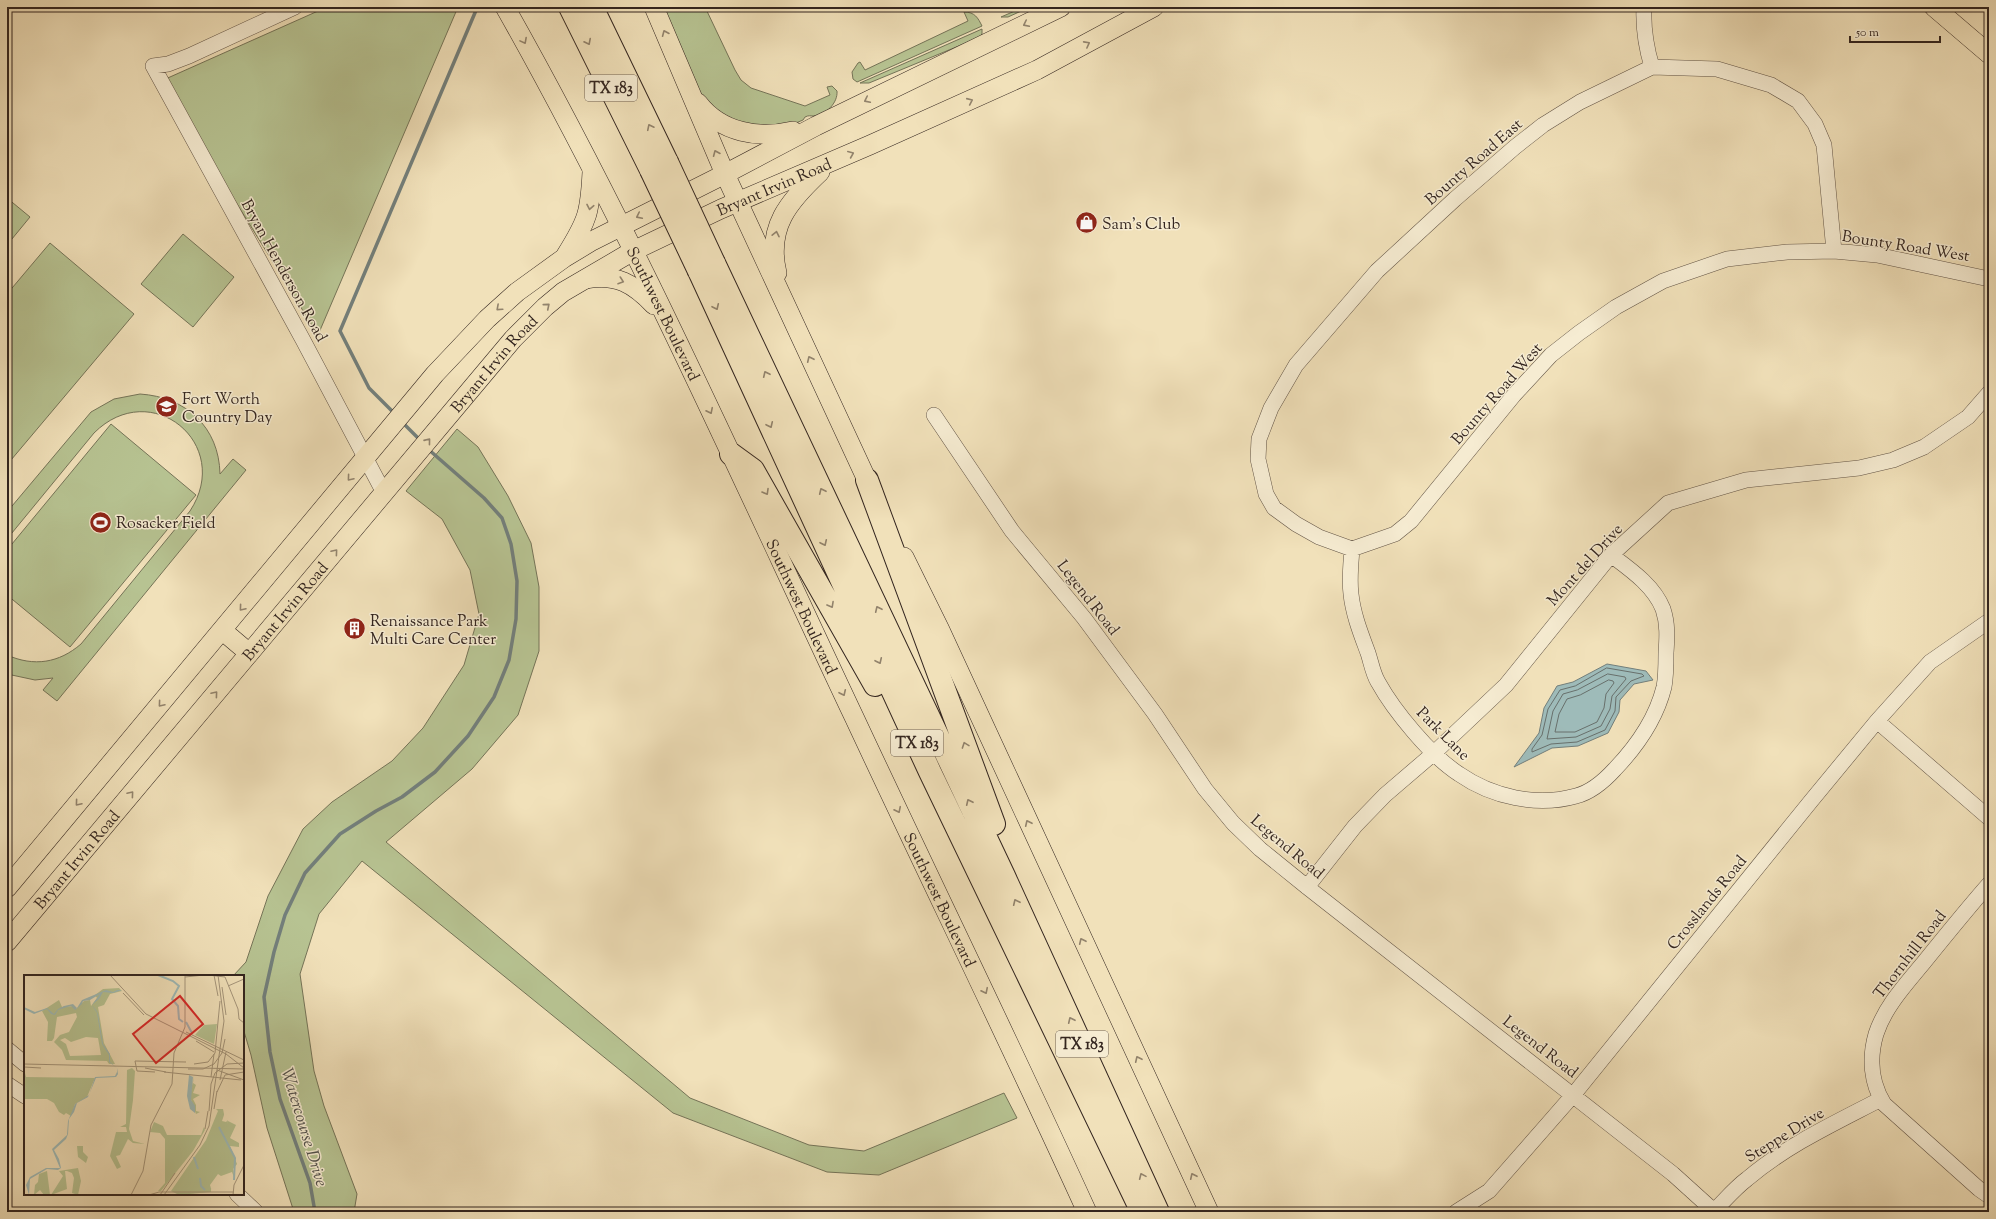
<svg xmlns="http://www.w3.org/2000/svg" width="1996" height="1219" viewBox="0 0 1996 1219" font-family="'Sorts Mill Goudy',serif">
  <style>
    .green { fill: #b7c392; stroke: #757458 }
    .water { fill: #9ebbb9; stroke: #737f7b }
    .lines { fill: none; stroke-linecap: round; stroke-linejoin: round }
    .shore { stroke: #68706c; stroke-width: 1 }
    .stream { stroke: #737f7b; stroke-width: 3.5 }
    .minor-casing { stroke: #625446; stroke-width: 16 }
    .major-casing { stroke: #33251f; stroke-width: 20 }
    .highway-casing { stroke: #33251f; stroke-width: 24 }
    .minor { stroke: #f6ecd2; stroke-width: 15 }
    .major { stroke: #f1e1ba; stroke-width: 19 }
    .highway { stroke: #f1e1ba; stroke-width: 22 }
    .highway-bridge-casing { stroke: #33251f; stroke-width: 24; stroke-linecap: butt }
    .highway-bridge { stroke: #f1e1ba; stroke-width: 22 }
    .oneway { stroke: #92836c }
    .labels { text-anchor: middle; stroke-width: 3; stroke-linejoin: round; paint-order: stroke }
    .shield { fill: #f6ecd2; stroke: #6e6155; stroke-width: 1 }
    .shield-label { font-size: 15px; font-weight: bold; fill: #33251f }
    .street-label { font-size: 16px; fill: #33251f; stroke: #f6ecd2 }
    .poi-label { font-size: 16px; fill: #33251f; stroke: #f6ecd2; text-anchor: start }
    .water-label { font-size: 17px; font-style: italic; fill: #53524d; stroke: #f6ecd2 }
    .inset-river { fill: none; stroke: #9ebbb9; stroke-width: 2 }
    .inset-road { fill: none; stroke: #a5967c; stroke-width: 1 }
    .view { fill: #d62828; fill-opacity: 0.15; stroke: #d62828; stroke-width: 2 }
    .inset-edge { fill: none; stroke: #33251f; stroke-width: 2 }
  </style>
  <rect width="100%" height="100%" fill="#f1e1ba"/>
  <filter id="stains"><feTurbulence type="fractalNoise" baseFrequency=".005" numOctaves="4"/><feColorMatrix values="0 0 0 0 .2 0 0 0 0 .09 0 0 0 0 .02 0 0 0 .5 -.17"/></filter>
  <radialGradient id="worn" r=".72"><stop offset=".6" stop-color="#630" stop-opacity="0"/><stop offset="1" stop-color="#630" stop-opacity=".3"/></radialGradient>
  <path class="green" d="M 327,7 L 458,7 L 318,335 L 161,81 Z
    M 663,7 L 705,7 L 735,70 L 741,80 L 751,88 L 805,106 L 830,95 L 827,87 L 832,86 L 837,91 C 838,103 826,115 813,116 C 810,116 809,115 805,117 L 803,120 L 784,128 L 733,122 L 703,99 Z
    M 1024,7 L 1030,7 L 1008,17 L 1001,17 Z
    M 964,12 C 975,12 978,18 982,26 L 857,82 L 853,79 L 852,72 L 858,63 L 860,62 L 865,70 L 968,21 Z
    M 982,29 L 982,34 L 978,38 L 869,83 L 860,83 Z
    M 7,198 L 30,217 L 7,245 Z
    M 183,234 L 234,277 L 193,327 L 141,284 Z
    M 50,243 L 134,314 L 11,460 L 7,457 L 7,294 Z
    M 140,394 C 186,397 219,427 220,474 L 233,459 L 246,470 L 57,701 L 43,690 L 53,678 L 35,680 L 7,674 L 7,655 C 34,667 59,663 81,644 L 190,511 C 234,444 151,376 94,433 L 7,539 L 7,512 L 91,412 L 114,399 Z
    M 111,424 L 196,495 L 70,647 L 7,595 L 7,550 Z
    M 457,429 L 478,447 L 508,496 L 531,543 L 539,587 L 539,651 L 518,715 L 472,769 L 386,842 L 690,1098 L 809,1145 L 864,1151 L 1004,1093 L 1017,1118 L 879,1175 L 827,1172 L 673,1113 L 362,861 L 319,914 L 300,974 L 314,1071 L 324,1106 L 357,1194 L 354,1212 L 294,1212 L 267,1128 L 251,1055 L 243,1028 L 243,976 L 233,976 L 246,962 L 268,896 L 303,829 L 332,802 L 392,761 L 423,728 L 464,665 L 479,614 L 470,570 L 442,519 L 406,491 Z"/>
  <path class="water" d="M 1607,664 L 1646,671 L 1653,680 L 1634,684 L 1620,700 L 1619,712 L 1608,733 L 1578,746 L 1552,748 L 1514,767 L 1539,733 L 1544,708 L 1557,686 L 1573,682 Z"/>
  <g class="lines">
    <path class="shore" d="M 1607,668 L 1642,674 L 1644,676 L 1631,681 L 1616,697 L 1615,711 L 1605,730 L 1577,742 L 1551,744 L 1532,752 L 1532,749 L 1542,735 L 1548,709 L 1560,690 L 1575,686 Z
      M 1608,674 L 1625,677 L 1626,679 L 1612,696 L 1610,709 L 1601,726 L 1576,737 L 1547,739 L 1553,711 L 1563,694 L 1577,690 Z
      M 1609,680 L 1613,681 L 1614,683 L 1606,694 L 1604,708 L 1597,722 L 1575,732 L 1555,732 L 1559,714 L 1567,699 L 1580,695 Z"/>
    <path class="stream" d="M 395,414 L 369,388 L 340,331 L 477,8
      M 402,422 L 420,440
      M 315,1212 L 310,1183 L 280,1099 L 270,1052 L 264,997 L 274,952 L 285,915 L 305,873 L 340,834 L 376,811 L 402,797 L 435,772 L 468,736 L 494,697 L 509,660 L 516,619 L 517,581 L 511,544 L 502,518 L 484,498 L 428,449"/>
    <defs>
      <path id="minor" d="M 295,7 L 189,56 L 168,64 L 153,66 L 303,340 L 384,493
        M 1644,7 C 1643,28 1646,47 1652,67
        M 934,415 L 1012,531 L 1084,618 L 1155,714 L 1205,789 L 1233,823 L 1260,849 L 1307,887 L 1673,1174 L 1715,1212
        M 1352,549 L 1319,537 L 1296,524 L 1274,508 L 1266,494 L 1258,459 L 1259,439 L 1271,408 L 1296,365 L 1377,271 L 1455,199 L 1515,147 L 1543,125 L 1580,102 L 1652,67 L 1717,69 L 1771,85 L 1798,101 L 1815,124 L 1824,145 L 1834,251
        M 1352,549 L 1395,534 L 1411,521 L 1514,395 L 1551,355 L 1579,333 L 1616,307 L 1663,281 L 1727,259 L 1787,252 L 1834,251 L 1877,255 L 1989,279
        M 1352,549 C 1351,563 1349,579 1351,594 C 1353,614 1361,634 1368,653 C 1371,662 1373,674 1378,682 C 1394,711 1431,756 1459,774 C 1492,797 1537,807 1576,796 C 1592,792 1605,780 1615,769 C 1637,746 1656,719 1664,687 C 1666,677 1666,664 1666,653 C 1667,638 1668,624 1663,609 C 1654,586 1631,570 1611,555
        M 1877,721 L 1989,818
        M 1989,884 C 1967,909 1946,935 1925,961 C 1907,983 1885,1006 1876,1034 C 1869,1058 1871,1083 1884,1104 L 1979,1189 L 1989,1196
        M 1307,887 L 1355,826 L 1385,795 L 1434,753 L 1506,685 L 1611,555 L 1668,503 L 1746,480 L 1859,468 L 1893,460 L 1924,447 L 1968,417 L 1989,393
        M 7,1049 L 25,1064
        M 7,1084 L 25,1096
        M 237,1194 L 256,1212
        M 1714,1211 C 1725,1200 1735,1188 1747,1179 C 1787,1145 1835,1123 1881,1099
        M 1456,1212 L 1489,1191 L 1574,1094 L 1811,801 L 1877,721 L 1930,662 L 1989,621"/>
      <g id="major">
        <path id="s1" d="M 505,7 C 635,237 742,480 855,719 C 932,884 1012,1047 1087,1212"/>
        <path d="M 654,7 L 725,174 L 873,493"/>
        <path d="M 1934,7 L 1989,54"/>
        <path d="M 698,103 C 721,133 759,139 793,131"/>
        <path d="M 566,255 C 588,220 590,212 592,172"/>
        <path d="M 777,273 C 766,227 789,201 820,172"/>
        <path d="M 586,279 C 616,273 634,284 654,305"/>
        <path d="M 904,557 L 940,630 L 1209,1212"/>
        <path d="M 223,631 L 249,653"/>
        <path d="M 7,888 L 435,374 L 487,319 L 517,292 L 564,258 L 592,241 L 725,174 L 816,126 L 1061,7"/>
        <path id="s2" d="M 7,942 L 513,339 L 545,307 L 563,292 L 633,251 L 721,209 L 870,145 L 1037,70 L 1154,7"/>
      </g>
      <path id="highway" d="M 570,7 L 651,170
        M 592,7 L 667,162
        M 714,263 L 1004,876 L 1158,1212
        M 699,271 L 930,772 L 1142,1212
        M 731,454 L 753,470 L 875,685
        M 867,480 L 994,824"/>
    </defs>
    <use href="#minor" class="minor-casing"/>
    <use href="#major" class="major-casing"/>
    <use href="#highway" class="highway-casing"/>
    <use href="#minor" class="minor"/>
    <use href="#major" class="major"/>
    <use href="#highway" class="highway"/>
    <defs>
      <path id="highway-bridge" d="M 667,162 L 714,263
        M 651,170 L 699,271"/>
    </defs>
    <use href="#highway-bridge" class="highway-bridge-casing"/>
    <use href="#highway-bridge" class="highway-bridge"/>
  </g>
  <defs><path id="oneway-chevron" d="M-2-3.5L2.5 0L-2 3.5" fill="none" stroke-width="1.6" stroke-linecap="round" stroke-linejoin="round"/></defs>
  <g class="oneway">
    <use href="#oneway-chevron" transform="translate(1026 24) rotate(154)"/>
    <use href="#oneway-chevron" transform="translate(665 33) rotate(-113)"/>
    <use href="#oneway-chevron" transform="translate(524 41) rotate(62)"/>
    <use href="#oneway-chevron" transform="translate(588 42) rotate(63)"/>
    <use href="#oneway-chevron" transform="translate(1087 44) rotate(-28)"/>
    <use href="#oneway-chevron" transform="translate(867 100) rotate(154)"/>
    <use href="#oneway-chevron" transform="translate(970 101) rotate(-24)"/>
    <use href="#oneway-chevron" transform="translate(650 127) rotate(-116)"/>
    <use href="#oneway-chevron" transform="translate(716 153) rotate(-113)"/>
    <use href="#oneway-chevron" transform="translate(851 154) rotate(-23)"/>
    <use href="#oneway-chevron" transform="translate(590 207) rotate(101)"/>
    <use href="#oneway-chevron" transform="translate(639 216) rotate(154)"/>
    <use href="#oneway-chevron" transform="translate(776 234) rotate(-78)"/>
    <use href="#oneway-chevron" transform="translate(621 281) rotate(19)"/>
    <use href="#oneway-chevron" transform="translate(547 306) rotate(-40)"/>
    <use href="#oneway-chevron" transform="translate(716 307) rotate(65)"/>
    <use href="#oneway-chevron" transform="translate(499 308) rotate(138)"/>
    <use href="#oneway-chevron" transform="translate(810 359) rotate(-115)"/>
    <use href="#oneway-chevron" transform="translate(766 374) rotate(-115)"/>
    <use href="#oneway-chevron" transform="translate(710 411) rotate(64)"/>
    <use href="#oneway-chevron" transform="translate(770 425) rotate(65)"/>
    <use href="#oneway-chevron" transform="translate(428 441) rotate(-51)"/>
    <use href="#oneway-chevron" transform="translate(350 478) rotate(130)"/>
    <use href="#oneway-chevron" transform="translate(822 491) rotate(-115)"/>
    <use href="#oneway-chevron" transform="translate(766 492) rotate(60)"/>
    <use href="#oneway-chevron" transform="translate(824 543) rotate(65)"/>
    <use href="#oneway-chevron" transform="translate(335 552) rotate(-50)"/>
    <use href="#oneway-chevron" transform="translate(831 605) rotate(61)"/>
    <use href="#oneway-chevron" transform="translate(242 608) rotate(130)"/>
    <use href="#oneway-chevron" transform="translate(878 609) rotate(-115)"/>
    <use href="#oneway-chevron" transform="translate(879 661) rotate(65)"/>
    <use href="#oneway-chevron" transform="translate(843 693) rotate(65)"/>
    <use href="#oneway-chevron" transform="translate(215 694) rotate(-50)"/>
    <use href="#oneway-chevron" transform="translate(161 704) rotate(130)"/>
    <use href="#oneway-chevron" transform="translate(965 745) rotate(-110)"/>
    <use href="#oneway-chevron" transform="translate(131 794) rotate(-50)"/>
    <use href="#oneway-chevron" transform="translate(969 802) rotate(-115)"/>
    <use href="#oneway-chevron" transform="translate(78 803) rotate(130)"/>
    <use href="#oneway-chevron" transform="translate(898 810) rotate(64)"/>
    <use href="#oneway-chevron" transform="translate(1028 823) rotate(-115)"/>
    <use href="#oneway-chevron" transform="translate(1016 902) rotate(-115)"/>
    <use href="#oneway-chevron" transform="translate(1082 941) rotate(-115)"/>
    <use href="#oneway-chevron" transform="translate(985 991) rotate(64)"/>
    <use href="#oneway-chevron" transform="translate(1071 1020) rotate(-115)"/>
    <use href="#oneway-chevron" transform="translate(1138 1059) rotate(-115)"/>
    <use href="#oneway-chevron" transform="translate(1142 1176) rotate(-114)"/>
    <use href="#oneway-chevron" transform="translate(1193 1176) rotate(-115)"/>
  </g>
  <defs>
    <symbol id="shop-disc" viewBox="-11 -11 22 22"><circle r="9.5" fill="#8f2418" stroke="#f6ecd2"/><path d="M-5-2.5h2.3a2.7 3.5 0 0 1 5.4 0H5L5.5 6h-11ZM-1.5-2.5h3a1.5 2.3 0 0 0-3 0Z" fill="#fff"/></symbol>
    <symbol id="school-disc" viewBox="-11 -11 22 22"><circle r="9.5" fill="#8f2418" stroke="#f6ecd2"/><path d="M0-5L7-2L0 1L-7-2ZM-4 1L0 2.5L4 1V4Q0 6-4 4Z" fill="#fff"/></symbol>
    <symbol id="stadium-disc" viewBox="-11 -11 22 22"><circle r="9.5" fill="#8f2418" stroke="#f6ecd2"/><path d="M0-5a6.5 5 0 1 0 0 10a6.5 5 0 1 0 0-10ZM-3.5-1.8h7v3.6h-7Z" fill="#fff"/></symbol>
    <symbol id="building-disc" viewBox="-11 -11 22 22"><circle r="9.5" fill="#8f2418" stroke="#f6ecd2"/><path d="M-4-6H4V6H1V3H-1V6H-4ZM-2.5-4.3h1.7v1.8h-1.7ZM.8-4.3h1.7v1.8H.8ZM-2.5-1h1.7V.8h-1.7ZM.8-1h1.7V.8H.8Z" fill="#fff"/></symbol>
  </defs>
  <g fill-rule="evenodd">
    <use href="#shop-disc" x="1074" y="210" width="25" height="25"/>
    <use href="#school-disc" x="154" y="394" width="25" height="25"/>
    <use href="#stadium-disc" x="88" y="510" width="25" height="25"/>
    <use href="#building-disc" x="342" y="616" width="25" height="25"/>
  </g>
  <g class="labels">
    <g class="shield">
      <rect x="585" y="75" width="52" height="26" rx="3"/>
      <rect x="891" y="730" width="52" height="26" rx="3"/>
      <rect x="1056" y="1031" width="52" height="26" rx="3"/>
    </g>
    <g class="shield-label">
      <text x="611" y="93">TX 183</text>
      <text x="917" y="748">TX 183</text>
      <text x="1082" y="1049">TX 183</text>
    </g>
    <g class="street-label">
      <text transform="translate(1473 161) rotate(-41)" y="6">Bounty Road East</text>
      <text dy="6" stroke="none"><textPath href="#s2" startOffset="1092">Bryant Irvin Road</textPath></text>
      <text transform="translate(1906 245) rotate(9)" y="6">Bounty Road West</text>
      <text transform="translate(285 270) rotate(61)" y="6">Bryan Henderson Road</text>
      <text dy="6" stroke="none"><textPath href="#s1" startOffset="345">Southwest Boulevard</textPath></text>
      <text dy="6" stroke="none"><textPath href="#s2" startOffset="756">Bryant Irvin Road</textPath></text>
      <text transform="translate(1496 393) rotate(-49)" y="6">Bounty Road West</text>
      <text transform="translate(1584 564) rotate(-48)" y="6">Mont del Drive</text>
      <text transform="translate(1089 597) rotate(52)" y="6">Legend Road</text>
      <text dy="6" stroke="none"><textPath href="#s1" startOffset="669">Southwest Boulevard</textPath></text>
      <text dy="6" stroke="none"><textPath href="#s2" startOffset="432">Bryant Irvin Road</textPath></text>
      <text transform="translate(1444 733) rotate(45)" y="6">Park Lane</text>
      <text transform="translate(1288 846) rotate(40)" y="6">Legend Road</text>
      <text dy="6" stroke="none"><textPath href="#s2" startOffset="108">Bryant Irvin Road</textPath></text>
      <text dy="6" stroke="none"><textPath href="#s1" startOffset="993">Southwest Boulevard</textPath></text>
      <text transform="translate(1706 902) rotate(-51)" y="6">Crosslands Road</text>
      <text transform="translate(1909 954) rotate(-52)" y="6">Thornhill Road</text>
      <text transform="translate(1541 1046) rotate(38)" y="6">Legend Road</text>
      <text transform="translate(1784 1134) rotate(-32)" y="6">Steppe Drive</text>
    </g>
    <g class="poi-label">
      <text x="1102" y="229">Sam's Club</text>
      <text x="182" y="404">Fort Worth<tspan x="182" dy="18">Country Day</tspan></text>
      <text x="116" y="528">Rosacker Field</text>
      <text x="370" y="626">Renaissance Park<tspan x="370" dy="18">Multi Care Center</tspan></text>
    </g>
    <g class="water-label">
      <text transform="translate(305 1127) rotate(73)" y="6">Watercourse Drive</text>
    </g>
  </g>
  <g transform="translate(24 975)">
    <rect width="220" height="220" fill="#f1e1ba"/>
    <path d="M 95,13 L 98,16 L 86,19 L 80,30 L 74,32 L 80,68 L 91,89 L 85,89 L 83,86 L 42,85 L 38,75 L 30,67 L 36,60 L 45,57 L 53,42 L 52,38 L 33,42 L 30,63 L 28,66 L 23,66 L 24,47 L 18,36 L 35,25 L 38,32 L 50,31 L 52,34 L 60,26 L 66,25 L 67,31 L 73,23 L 71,20 L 79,14 ZM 62,62 L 74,63 L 77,80 L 46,81 L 42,69 L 36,65 L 41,63 L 47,67 ZM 193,49 L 190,69 L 171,60 L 180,50 ZM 108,93 L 111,96 L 109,125 L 105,154 L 109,166 L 121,169 L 109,168 L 104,164 L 96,180 L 92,181 L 97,192 L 93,194 L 86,181 L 92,157 L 103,157 L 102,152 L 96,152 L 102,149 L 103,95 ZM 0,94 L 2,102 L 71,103 L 63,122 L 51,129 L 47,141 L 42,138 L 40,140 L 35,137 L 30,128 L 23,124 L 0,124 ZM 170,100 L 169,108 L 172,110 L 169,118 L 176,120 L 169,124 L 172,130 L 172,136 L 176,137 L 172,139 L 167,125 L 167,116 ZM 192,134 L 199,134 L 199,139 L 200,134 L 200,140 L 198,146 L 202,147 L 204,145 L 203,149 L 204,146 L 212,150 L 206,163 L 215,168 L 215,172 L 206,171 L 213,189 L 209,194 L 211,205 L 208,197 L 197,201 L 194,199 L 186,210 L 188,217 L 187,213 L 187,217 L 155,220 L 147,216 L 182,165 L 194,136 ZM 130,147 L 139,151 L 143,160 L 177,160 L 180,152 L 181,155 L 169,176 L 137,216 L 134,216 L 141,208 L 141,164 L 136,158 L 126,157 ZM 53,171 L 59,171 L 59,177 L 64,182 L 62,188 L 54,182 ZM 54,193 L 57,206 L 54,220 L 48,218 L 50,203 L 48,198 L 43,196 L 41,196 L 43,214 L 27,220 L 39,201 L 35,196 ZM 23,196 L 26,220 L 20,220 L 16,215 L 10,220 L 11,210 L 14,207 L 15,199 Z" fill="#b7c392" fill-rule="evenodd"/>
    <path d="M 82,15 L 89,17 L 93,15 L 98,15 L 89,18 L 79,17 L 75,24 L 68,30 L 72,35 L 74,39 L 79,69 L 86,79 L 86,87 L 93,93 L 94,99 L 92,102 L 72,103 L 64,122 L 53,128 L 50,137 L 45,144 L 44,159 L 42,164 L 30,175 L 35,184 L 37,193 L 34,195 L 23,194 L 6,204 L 5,220 L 2,210 L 6,202 L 22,193 L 36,193 L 28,174 L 43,160 L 44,146 L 51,129 L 65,120 L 71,102 L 91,101 L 93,97 L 93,93 L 85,87 L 85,80 L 78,69 L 73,38 L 68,30 L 76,19 L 66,25 L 59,26 L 58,29 L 51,35 L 47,31 L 40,33 L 34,35 L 31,40 L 27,39 L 23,34 L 10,39 L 0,34 L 0,32 L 11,37 L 23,33 L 30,39 L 34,34 L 40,31 L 49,29 L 53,33 L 58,25 ZM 165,100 L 169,102 L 167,125 L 171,131 L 171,138 L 166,134 L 163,121 Z" fill="#9ebbb9"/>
    <path class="inset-river" d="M 134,0 L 149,6 L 155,11 L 148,24 L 154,31 L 155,44 L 159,47M 162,47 L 168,58M 195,152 L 211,183 L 210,205M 170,182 L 174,194M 176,203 L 177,211 L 181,215"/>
    <path class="inset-road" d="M 86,0 L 122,39 L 202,79 L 220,93M 184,0 L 201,2 L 214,34 L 215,44 L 220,48M 190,0 L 194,21M 161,2 L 180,0M 204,11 L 220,4M 198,12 L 202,40M 99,18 L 120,40M 162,57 L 220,85M 172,66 L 190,77M 0,89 L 220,94M 170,89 L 184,87 L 191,78 L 196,26M 0,92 L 17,93M 121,93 L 142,97M 164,94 L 179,94 L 190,89 L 198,78 L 201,64M 193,95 L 220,105M 131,97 L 113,96 L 111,86 L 162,87M 140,97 L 217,105M 187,102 L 190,79M 196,105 L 202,77M 193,117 L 201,100 L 220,97M 190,134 L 193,116M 185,136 L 187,109 L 191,98 L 203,89 L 220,88M 181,154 L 184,136M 107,220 L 119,196 L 127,150 L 148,109 L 150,78 L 161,52 L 161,0M 125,220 L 135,217 L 210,217M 136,220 L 151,198M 140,220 L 176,170 L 185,151 L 200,46 L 194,0M 209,220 L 210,210 L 220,190"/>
    <path class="view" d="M 156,21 L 179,49 L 132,88 L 109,59 Z"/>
    <rect width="220" height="220" class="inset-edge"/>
  </g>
  <rect width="1996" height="1219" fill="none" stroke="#f1e1ba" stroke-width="24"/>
  <rect x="8" y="8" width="1980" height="1203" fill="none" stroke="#33251f" stroke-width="2"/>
  <rect x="12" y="12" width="1972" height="1195" fill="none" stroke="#33251f"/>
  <path d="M1850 36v6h90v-6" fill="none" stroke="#33251f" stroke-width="2"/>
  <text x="1856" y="36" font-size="12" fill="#33251f" stroke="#f6ecd2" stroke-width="3" paint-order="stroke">50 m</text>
  <rect width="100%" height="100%" filter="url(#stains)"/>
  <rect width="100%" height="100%" fill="url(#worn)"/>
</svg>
